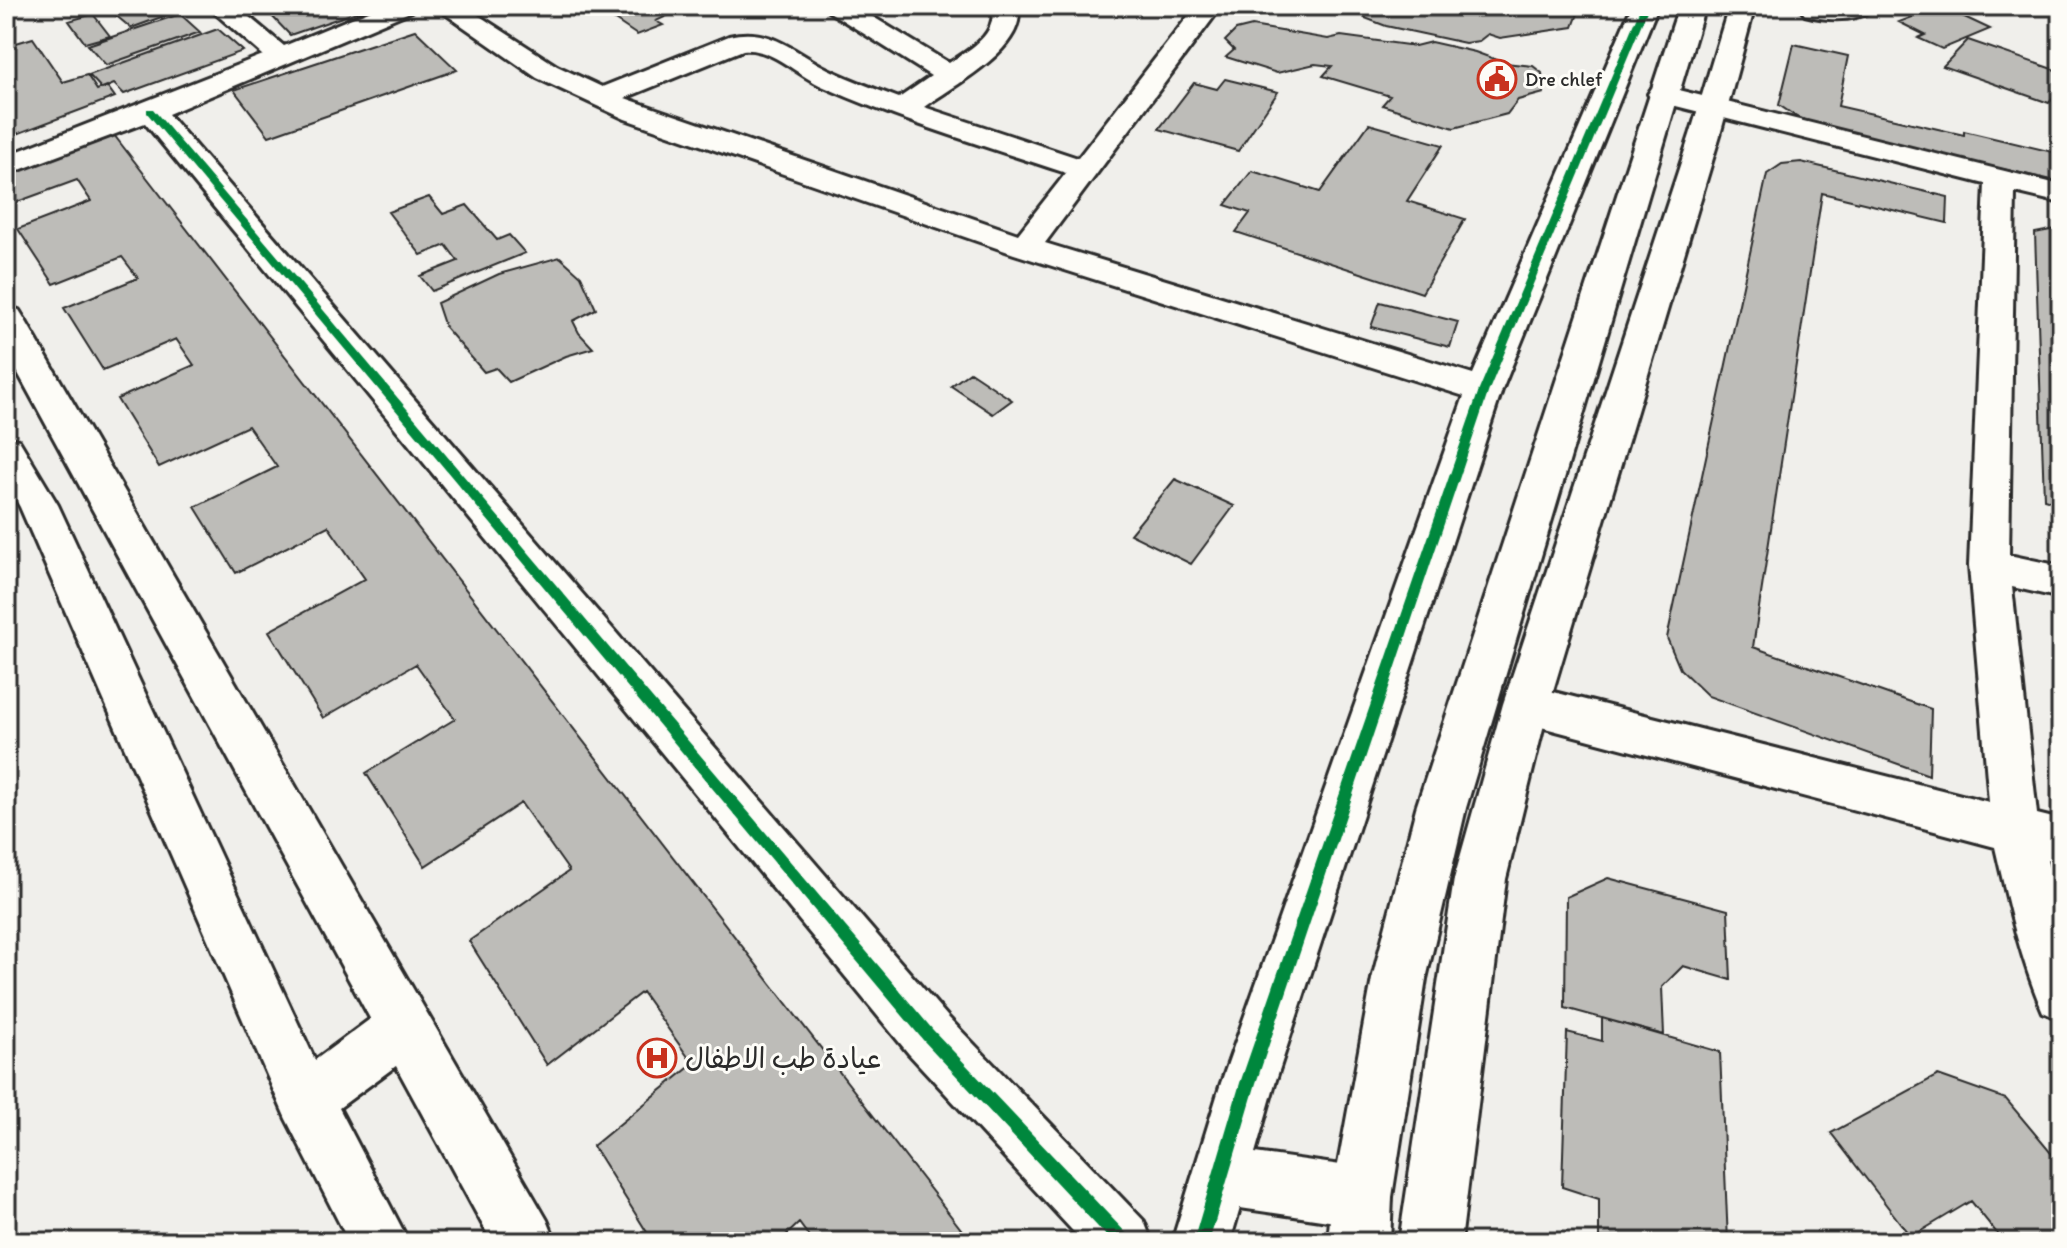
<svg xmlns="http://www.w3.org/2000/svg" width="2067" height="1248" viewBox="0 0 2067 1248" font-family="Itim,'Playpen Sans Arabic',sans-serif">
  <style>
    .building { fill: #bdbcb8; stroke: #2b2b2b; stroke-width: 2 }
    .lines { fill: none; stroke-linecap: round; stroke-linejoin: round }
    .street-casing { stroke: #2b2b2b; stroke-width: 6 }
    .secondary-casing { stroke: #2b2b2b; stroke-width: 6 }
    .street { fill: #fdfcf7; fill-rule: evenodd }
    .secondary { fill: #fdfcf7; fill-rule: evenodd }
    .cycleway-casing { stroke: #fdfcf7; stroke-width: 5 }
    .cycleway { fill: #00873e; fill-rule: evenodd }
    .labels { text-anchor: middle; stroke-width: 6; stroke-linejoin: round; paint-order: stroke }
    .far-poi-label { font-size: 20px; fill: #2b2b2b; stroke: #fdfcf7; text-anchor: start }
    .near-poi-label { font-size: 28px; fill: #2b2b2b; stroke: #fdfcf7; text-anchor: start }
  </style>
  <rect width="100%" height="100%" fill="#f0efeb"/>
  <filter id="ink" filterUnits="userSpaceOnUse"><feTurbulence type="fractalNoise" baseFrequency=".0125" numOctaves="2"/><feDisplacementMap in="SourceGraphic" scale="16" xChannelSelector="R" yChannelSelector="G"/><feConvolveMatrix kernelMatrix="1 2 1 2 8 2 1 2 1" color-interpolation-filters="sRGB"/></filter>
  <g filter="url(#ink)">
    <path class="building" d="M 117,6 L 172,6 L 178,11 L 131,28 L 108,9 Z
      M 237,6 L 374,6 L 290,35 L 268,12 L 249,19 Z
      M 594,6 L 671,6 L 660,10 L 669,15 L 656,21 L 663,25 L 637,35 Z
      M 1368,6 L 1598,6 L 1579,11 L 1573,27 L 1500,38 L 1488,34 L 1479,41 L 1465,43 L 1386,26 L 1365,18 L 1371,6 Z
      M 1941,6 L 1990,29 L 1942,49 L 1918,38 L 1925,35 L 1899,22 Z
      M 93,14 L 110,36 L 85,43 L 69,21 Z
      M 180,14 L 200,32 L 106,65 L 88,45 Z
      M 1252,26 L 1328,39 L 1341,36 L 1415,46 L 1431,42 L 1475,52 L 1505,63 L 1533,66 L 1542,73 L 1544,93 L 1518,100 L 1507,114 L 1454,128 L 1382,105 L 1390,96 L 1323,76 L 1332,66 L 1315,64 L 1277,73 L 1226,57 L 1234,50 L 1225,41 L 1236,30 Z
      M 218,29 L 243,51 L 124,94 L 114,84 L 102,89 L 89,75 Z
      M 415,30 L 457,70 L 269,136 L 234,90 Z
      M 33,38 L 63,82 L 87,75 L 97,90 L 107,86 L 115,97 L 6,138 L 6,46 Z
      M 1968,40 L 2061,72 L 2061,89 L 2049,103 L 1943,66 Z
      M 1794,44 L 1848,56 L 1838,106 L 1964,135 L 1964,131 L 2061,154 L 2061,182 L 1810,126 L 1779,105 Z
      M 1225,79 L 1278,92 L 1238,151 L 1159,129 L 1194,83 L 1217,89 Z
      M 1369,124 L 1443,145 L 1407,201 L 1465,219 L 1422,293 L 1236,232 L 1250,213 L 1225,205 L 1252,171 L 1320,192 Z
      M 114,135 L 971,1242 L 813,1242 L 799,1223 L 779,1242 L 653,1242 L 593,1146 L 693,1064 L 642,992 L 547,1065 L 469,941 L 569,871 L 521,803 L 425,866 L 366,773 L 455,719 L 416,664 L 323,718 L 269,631 L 365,579 L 328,526 L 236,573 L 195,507 L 277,467 L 248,426 L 159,467 L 117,399 L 194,365 L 176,339 L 103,370 L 64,308 L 138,278 L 122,257 L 54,284 L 18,229 L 91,201 L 77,180 L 6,206 L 6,174 Z
      M 1801,162 L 1948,197 L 1947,223 L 1822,193 L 1753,647 L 1931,709 L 1929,775 L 1708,696 L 1680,669 L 1667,638 L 1767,174 L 1782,164 Z
      M 429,197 L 443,214 L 467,205 L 497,240 L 509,235 L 525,253 L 432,291 L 420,276 L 458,261 L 446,245 L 421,255 L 388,212 Z
      M 2061,228 L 2061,504 L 2044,499 L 2035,233 Z
      M 560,257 L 581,276 L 596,309 L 573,321 L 579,333 L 593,348 L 566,356 L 509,382 L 496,368 L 484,372 L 445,327 L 437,303 L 499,274 Z
      M 1380,302 L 1458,322 L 1450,347 L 1371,327 Z
      M 970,372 L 1012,400 L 993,414 L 951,386 Z
      M 1175,479 L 1234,506 L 1191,564 L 1130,534 Z
      M 1608,878 L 1728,910 L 1731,980 L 1683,966 L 1662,987 L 1664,1035 L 1565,1008 L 1566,897 Z
      M 1602,1018 L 1720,1052 L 1728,1242 L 1613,1242 L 1599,1238 L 1599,1199 L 1562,1187 L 1567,1032 L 1602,1041 Z
      M 1938,1075 L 2006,1099 L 2061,1165 L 2061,1242 L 2004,1242 L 1971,1201 L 1911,1237 L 1831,1133 Z"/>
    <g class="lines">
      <defs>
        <path id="street" d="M 207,6 L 236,6 L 284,46 L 381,6 L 416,6 L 412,11 L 168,114 L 947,1016 L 1144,1221 L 1152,1242 L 1083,1242 L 909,1054 L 145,123 L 6,175 L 6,156 L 263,55 Z
          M 434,6 L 464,6 L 557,66 L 602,87 L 729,36 C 770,26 794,52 828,69 C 851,80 875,89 899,98 L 931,76 L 828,11 L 824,6 L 855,6 L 949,63 C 970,49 998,35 992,6 L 1018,6 C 1028,48 953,86 924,107 L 1078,158 L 1196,6 L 1222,6 L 1045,243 L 1473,374 L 1632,6 L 1658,6 L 1502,390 L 1275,1083 L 1255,1153 L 1362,1168 L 1382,1177 L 1391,1197 L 1382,1217 L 1362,1226 L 1240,1208 L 1230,1242 L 1172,1242 L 1221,1083 L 1464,396 L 1014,254 L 625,119 L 537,78 ZM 743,50 C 772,47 798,76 824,87 C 903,122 984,146 1066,173 L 1018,234 L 625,98 Z
          M 1804,6 L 1874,6 C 1861,24 1824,20 1805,15 L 1801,10 Z
          M 1662,86 L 2061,185 L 2061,203 L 2015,192 L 2009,555 L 2061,566 L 2061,598 L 2012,587 L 2037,814 L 2061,820 L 2061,864 L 2047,860 L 2061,915 L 2061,1020 L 2043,1012 C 2020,959 2008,903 1995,847 L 1526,723 L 1510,717 L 1504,704 L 1510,691 L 1526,685 L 1989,802 L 1969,566 L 1985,184 L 1652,100 L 1648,94 L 1652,88 Z
          M 6,437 L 19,440 L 58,505 L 315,1060 L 385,1008 L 404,1001 L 423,1008 L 430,1027 L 423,1046 L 339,1108 L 409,1242 L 349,1242 L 286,1119 L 20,507 L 6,482 Z"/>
        <path id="secondary" d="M 1679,6 L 1705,6 L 1466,808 L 1426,979 L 1392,1197 L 1390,1242 L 1328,1242 L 1332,1197 L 1372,979 L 1416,808 Z
          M 1729,6 L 1755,6 L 1720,135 L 1549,704 L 1506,879 L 1461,1242 L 1399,1242 L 1454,879 L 1503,704 L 1690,135 Z
          M 6,306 L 19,310 L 24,318 L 547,1220 L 556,1242 L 492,1242 L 6,351 Z"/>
      </defs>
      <use href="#street" class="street-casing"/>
      <use href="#secondary" class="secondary-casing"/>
      <use href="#street" class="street"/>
      <use href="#secondary" class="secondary"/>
      <defs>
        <path id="cycleway" d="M 1641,6 L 1649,6 L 1489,390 L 1256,1083 L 1209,1242 L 1193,1242 L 1240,1083 L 1479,390 Z
          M 147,109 L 153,109 L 933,1030 L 1129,1236 L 1131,1242 L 1112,1242 L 923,1040 L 147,113 Z"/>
      </defs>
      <use href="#cycleway" class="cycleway-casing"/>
      <use href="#cycleway" class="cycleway"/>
    </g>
  </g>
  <defs>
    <symbol id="civic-ring" viewBox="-11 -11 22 22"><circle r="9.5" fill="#fdfcf7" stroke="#c8321e" stroke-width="1.5"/><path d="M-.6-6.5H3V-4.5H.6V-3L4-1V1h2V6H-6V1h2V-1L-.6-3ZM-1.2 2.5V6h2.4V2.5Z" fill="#c8321e"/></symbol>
    <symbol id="hospital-ring" viewBox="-11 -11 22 22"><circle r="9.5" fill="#fdfcf7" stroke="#c8321e" stroke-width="1.5"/><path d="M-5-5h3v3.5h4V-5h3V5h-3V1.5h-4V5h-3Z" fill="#c8321e"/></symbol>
  </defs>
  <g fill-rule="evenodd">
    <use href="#civic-ring" x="1475" y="57" width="44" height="44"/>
    <use href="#hospital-ring" x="635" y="1036" width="44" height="44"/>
  </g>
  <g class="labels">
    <g class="far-poi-label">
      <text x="1525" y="86">Dre chlef</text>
    </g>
    <g class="near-poi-label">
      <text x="685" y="1068">عيادة طب الاطفال</text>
    </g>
  </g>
  <rect width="2067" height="1248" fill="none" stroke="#fdfcf7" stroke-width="32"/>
  <rect x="16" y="16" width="2035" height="1216" fill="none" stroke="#2b2b2b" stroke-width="3" filter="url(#ink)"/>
</svg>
